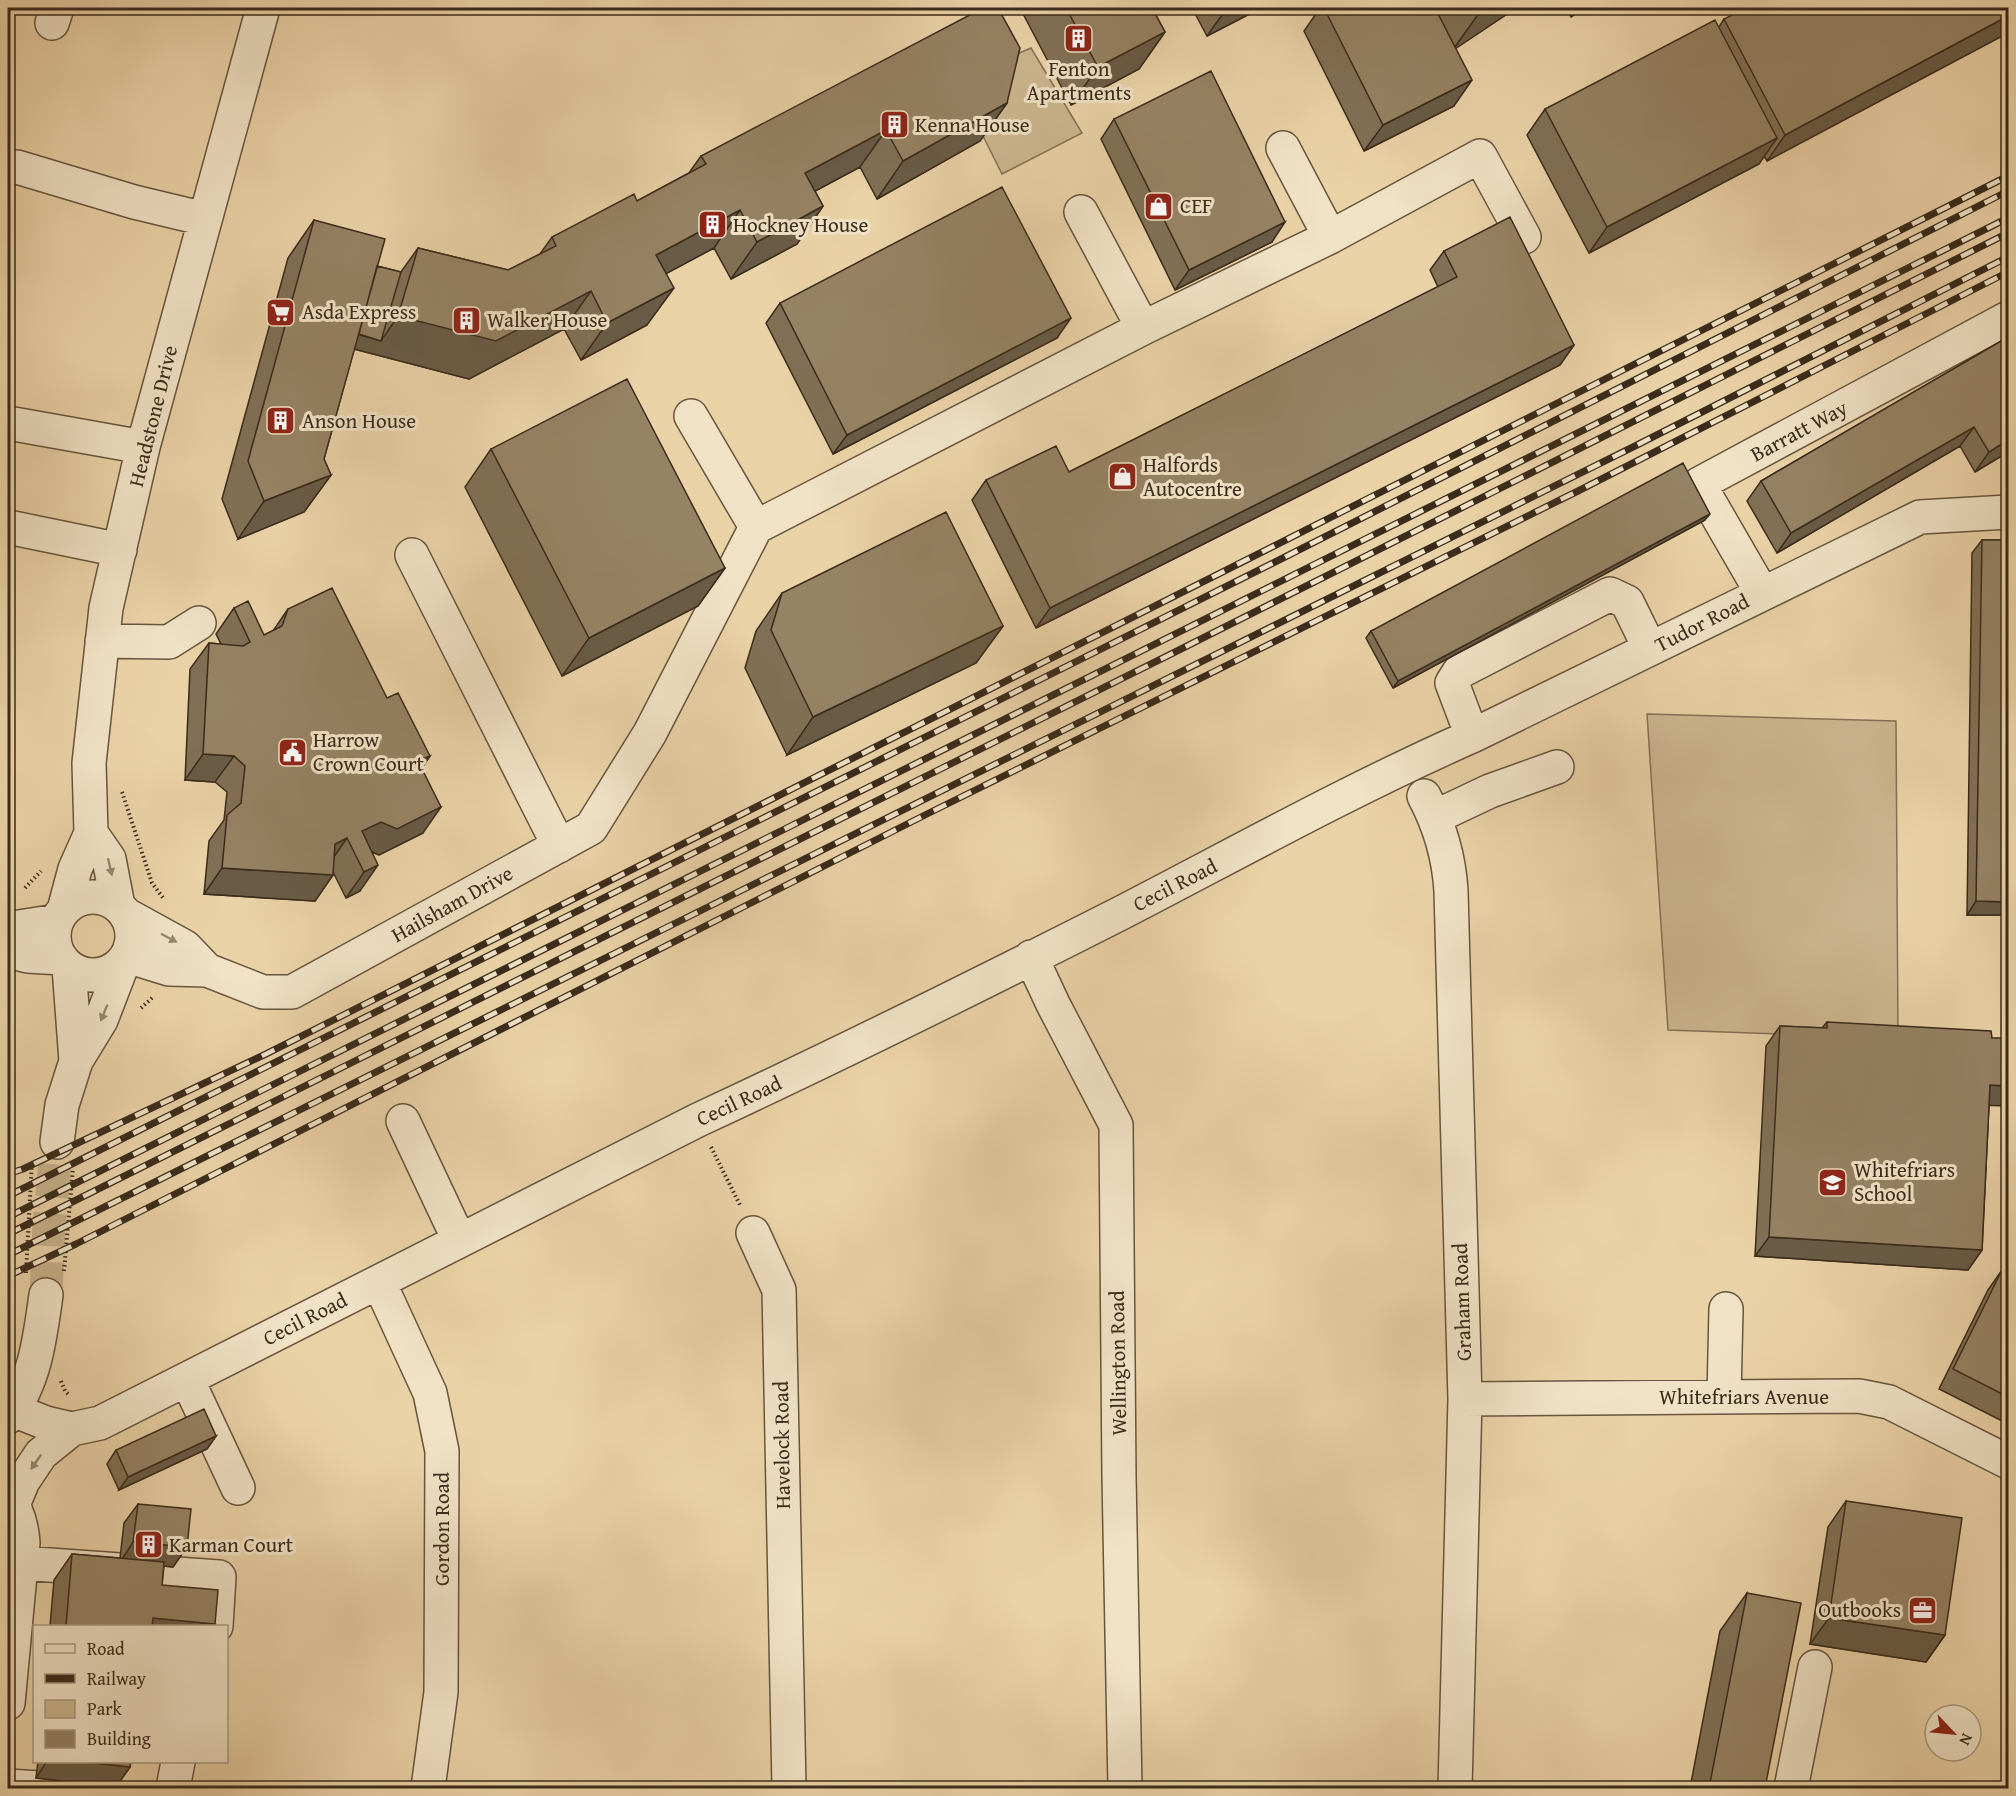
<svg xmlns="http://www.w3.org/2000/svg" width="2016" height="1796" viewBox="0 0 2016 1796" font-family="'Gentium Book Plus',serif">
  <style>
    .green { fill: #ccb68f; stroke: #847055; stroke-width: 1.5 }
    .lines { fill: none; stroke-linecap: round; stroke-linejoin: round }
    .minor-tunnel { stroke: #c7b18b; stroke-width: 33; stroke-dasharray: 33 16; stroke-linecap: butt }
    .minor-casing { stroke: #67553e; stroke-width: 36 }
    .path { stroke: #3b2b1b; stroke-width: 4; stroke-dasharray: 1.5 3; stroke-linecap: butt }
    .minor { stroke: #f1e2c6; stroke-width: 33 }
    .rail-casing { stroke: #3b2b1b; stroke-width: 7 }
    .rail { stroke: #f1e2c6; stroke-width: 4.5; stroke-dasharray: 14; stroke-linecap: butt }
    .wall { fill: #817056; stroke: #3b2b1b; stroke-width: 1.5 }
    .shaded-wall { fill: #695b46; stroke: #3b2b1b; stroke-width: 1.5 }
    .building { fill: #968264; stroke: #3b2b1b; stroke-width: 1.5 }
    .oneway { fill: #968670 }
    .labels { text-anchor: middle; stroke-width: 6; stroke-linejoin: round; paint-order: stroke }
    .poi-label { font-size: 21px; fill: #3b2b1b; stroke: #f1e2c6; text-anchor: start }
    .street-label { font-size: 21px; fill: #3b2b1b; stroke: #f1e2c6 }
  </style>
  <rect width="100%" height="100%" fill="#ead2a7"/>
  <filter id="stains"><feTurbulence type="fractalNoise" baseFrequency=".00333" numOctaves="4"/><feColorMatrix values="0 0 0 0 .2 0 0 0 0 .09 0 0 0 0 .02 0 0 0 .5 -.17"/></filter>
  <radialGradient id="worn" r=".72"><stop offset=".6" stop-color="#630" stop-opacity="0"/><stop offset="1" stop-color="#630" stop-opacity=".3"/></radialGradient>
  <path class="green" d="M 1031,48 L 1082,133 L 1002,174 L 982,134 L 1003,60 Z
    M 1647,714 L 1896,721 L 1898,1038 L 1668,1030 Z"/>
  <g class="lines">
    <path class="minor-tunnel" d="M 46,1295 L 49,1224 L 57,1142"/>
    <defs>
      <path id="minor" d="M 52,23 L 57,8
        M 1283,148 L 1330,237
        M 17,167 L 134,202 L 205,219
        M 1081,212 L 1143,328
        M 691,416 L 756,527
        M 8,423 L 143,447
        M 8,527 L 120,550
        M 412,555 L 559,846
        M 1762,593 L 1699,484 L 2008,318
        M 102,641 L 169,642 L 199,623
        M 1472,736 L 1452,683 L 1459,672 L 1610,594 L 1627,602 L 1650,649
        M 1424,796 C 1440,826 1449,857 1451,891 L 1465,1399 L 1455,1788
        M 1435,817 L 1490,791 L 1557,767
        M 91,833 L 109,859 L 118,906
        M54 936a39 39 0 1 1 78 0a39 39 0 1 1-78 0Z
        M 64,910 L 75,869 L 91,833 L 89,763 L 106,608 L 143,447 L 263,8
        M 125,914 L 185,947 L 207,970
        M 8,932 L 19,927 L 57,921
        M 8,951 L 28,956 L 61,958
        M 127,956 L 169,969 L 207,970 L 263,992 L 292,992 L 591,828 L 650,733 L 756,527 L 1143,328 L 1330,237 L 1480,156 L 1524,237
        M 1031,957 L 1053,1004 L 1116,1125 L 1119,1476 L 1125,1788
        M 69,967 L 76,1061
        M 403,1121 L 451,1223 L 461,1240
        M 57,1142 L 62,1105 L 76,1061 L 101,1020 L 124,960
        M 753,1233 L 779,1290 L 789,1788
        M 379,1282 L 430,1393 L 442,1451 L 441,1692 L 428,1788
        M 187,1379 L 238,1488
        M 1724,1397 L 1726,1309
        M 1465,1399 L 1859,1396 L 1889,1402 L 2008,1462
        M 13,1410 L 46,1423 L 72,1429 L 100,1423 L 698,1120 C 840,1054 981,984 1121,913 C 1237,853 1352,789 1472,736 L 1920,517 L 2008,512
        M 8,1417 C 35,1382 40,1338 46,1295
        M 8,1498 C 18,1511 22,1527 23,1543 L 8,1703
        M 13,1505 L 23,1481 L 41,1454 L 72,1429
        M 21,1563 L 219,1577 L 216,1626
        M 8,1786 L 39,1788
        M 173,1788 L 178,1762
        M 1791,1788 L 1815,1667"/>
    </defs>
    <use href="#minor" class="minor-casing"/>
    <path class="path" d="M 122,792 L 152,883 L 164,899
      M 25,888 L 41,871
      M 141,1008 L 153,997
      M 711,1147 L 740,1205
      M 64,1271 L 73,1168
      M 26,1273 L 32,1161
      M 61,1381 L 65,1391 L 69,1395"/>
    <use href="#minor" class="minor"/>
    <defs>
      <path id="rail" d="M 8,1174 L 23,1169 L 266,1054 L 2008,176
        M 8,1196 L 1279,560 L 2008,191
        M 8,1217 L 2008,218
        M 8,1234 L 1181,649 L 2008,233
        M 8,1255 L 1635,446 L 2008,257
        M 8,1276 L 76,1244 L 929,813 L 1578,491 L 2008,272"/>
    </defs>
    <use href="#rail" class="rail-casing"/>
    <use href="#rail" class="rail"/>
  </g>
  <path class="wall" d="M 1020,8 L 1152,8 L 1165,32 L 1139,69 L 1071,105 Z
    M 1192,8 L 1261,8 L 1207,36 Z
    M 1320,8 L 1435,8 L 1437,10 L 1438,8 L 1516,8 L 1456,48 L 1454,106 L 1364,151 L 1304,31 Z
    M 1565,8 L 1584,8 L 1571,17 Z
    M 2008,8 L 1767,161 L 1764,156 L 1759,164 L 1589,253 L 1527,135 L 1545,109 L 1719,27 L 1724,19 Z
    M 1007,103 L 980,141 L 877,199 L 860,167 L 815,191 L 823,206 L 797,244 L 731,279 L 714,248 L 666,273 L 647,325 L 581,360 L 564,329 L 469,379 L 354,349 L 324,459 L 331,475 L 304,512 L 238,539 L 222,499 L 288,258 L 314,220 L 377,266 L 401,272 L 418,248 L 508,270 L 540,254 L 552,237 L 637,201 L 689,173 L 701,156 Z
    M 1114,119 L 1272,242 L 1175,290 L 1101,139 Z
    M 1444,251 L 1574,345 L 1560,365 L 1036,628 L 972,500 L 986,480 L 1069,472 L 1438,287 L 1430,270 Z
    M 780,303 L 1057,338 L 833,454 L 766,323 Z
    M 2008,337 L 2008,452 L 1975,472 L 1960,446 L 1777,553 L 1747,501 L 1761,481 Z
    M 491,449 L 725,568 L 698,606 L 562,676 L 465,487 Z
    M 1705,520 L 1393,688 L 1366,638 L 1371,631 Z
    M 1982,540 L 2008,540 L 2008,915 L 1967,915 L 1972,553 Z
    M 782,593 L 1003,626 L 976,663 L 787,755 L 745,668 L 756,631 Z
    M 234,608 L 264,635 L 273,631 L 288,609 L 387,698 L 430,756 L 422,768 L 423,833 L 379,855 L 372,852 L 360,891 L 346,898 L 333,872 L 333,875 L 315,901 L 204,894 L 209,841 L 224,820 L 227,792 L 215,782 L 185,780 L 190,669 L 209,643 L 221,644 L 216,634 Z
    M 1827,1022 L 1989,1105 L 1982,1250 L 1968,1270 L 1755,1256 L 1766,1046 L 1780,1026 L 1822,1028 Z
    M 2002,1270 L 2008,1274 L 2008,1424 L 1939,1389 L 1988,1290 Z
    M 216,1436 L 207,1449 L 119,1490 L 107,1464 L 116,1450 Z
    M 1846,1501 L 1945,1635 L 1926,1662 L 1810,1644 L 1828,1527 Z
    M 138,1504 L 187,1547 L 173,1567 L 164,1566 L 162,1585 L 213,1626 L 50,1626 L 54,1580 L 72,1554 L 120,1558 L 124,1523 Z
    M 1747,1593 L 1765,1788 L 1690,1788 L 1720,1631 Z
    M 38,1761 L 131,1761 L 130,1767 L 116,1787 L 36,1778 Z"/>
  <path class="shaded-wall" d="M 1227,8 L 1261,8 L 1207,36 Z
    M 1487,8 L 1516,8 L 1452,51 L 1479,13 Z
    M 1577,8 L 1584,8 L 1571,17 Z
    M 2008,16 L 2008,33 L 1767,161 L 1785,135 Z
    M 1165,32 L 1139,69 L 1071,105 L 1098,67 Z
    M 1472,80 L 1454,106 L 1364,151 L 1383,125 Z
    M 1007,103 L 980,141 L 877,199 L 903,161 Z
    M 886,130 L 860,167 L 778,211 L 805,173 Z
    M 1777,138 L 1759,164 L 1589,253 L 1607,227 Z
    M 823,206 L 797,244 L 731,279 L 757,242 Z
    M 740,210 L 714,248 L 630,293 L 656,255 Z
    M 1285,222 L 1272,242 L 1175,290 L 1189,270 Z
    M 674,288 L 647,325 L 581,360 L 607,323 Z
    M 591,291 L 564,329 L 469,379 L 339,345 L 349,332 L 381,341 L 398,316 Z
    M 1071,318 L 1057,338 L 833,454 L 847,435 Z
    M 1574,345 L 1560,365 L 1036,628 L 1050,608 Z
    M 1974,427 L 1960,446 L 1777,553 L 1791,533 Z
    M 2008,440 L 2008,452 L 1975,472 L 1989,452 Z
    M 331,475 L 304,512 L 238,539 L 264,501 Z
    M 1710,514 L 1705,520 L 1393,688 L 1398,681 Z
    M 725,568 L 698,606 L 562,676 L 589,638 Z
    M 1003,626 L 976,663 L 787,755 L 813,717 Z
    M 203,754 L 234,756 L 215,782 L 185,780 Z
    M 430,756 L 412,782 L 418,761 Z
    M 441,807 L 423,833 L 379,855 L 363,848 L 362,831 L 381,822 Z
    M 347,838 L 329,864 L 335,844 Z
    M 378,865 L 360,891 L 346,898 L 364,872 Z
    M 222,868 L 333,875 L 315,901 L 204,894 Z
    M 1976,901 L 2008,902 L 2008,915 L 1967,915 Z
    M 1990,1085 L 2008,1086 L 2008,1106 L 1976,1105 Z
    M 1769,1237 L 1982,1250 L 1968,1270 L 1755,1256 Z
    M 216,1436 L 207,1449 L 119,1490 L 128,1477 Z
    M 133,1542 L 187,1547 L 173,1567 L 120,1562 Z
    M 153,1618 L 215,1624 L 213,1626 L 147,1626 Z
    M 1829,1618 L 1945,1635 L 1926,1662 L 1810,1644 Z
    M 47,1761 L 78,1761 L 130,1767 L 116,1787 L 36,1778 Z"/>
  <path class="building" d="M 983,8 L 998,8 L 1020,48 L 1007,103 L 903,161 L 886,130 L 805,173 L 823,206 L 757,242 L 740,210 L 656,255 L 674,288 L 607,323 L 591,291 L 496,341 L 398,316 L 418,248 L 508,270 L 556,246 L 552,237 L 634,194 L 637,201 L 706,164 L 701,156 Z
    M 1066,8 L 1152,8 L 1165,32 L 1098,67 Z
    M 1324,8 L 1435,8 L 1472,80 L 1383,125 Z
    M 1475,8 L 1487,8 L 1479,13 Z
    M 1746,8 L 2008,8 L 2008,16 L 1785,135 L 1724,19 Z
    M 1715,20 L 1777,138 L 1607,227 L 1545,109 Z
    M 1211,71 L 1285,222 L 1189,270 L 1114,119 Z
    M 1002,187 L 1071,318 L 847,435 L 780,303 Z
    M 1510,217 L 1574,345 L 1050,608 L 986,480 L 1056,446 L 1069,472 L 1457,277 L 1444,251 Z
    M 314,220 L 385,239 L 324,459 L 331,475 L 264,501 L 248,461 Z
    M 377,266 L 401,272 L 381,341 L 359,334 Z
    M 2008,337 L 2008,440 L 1989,452 L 1974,427 L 1791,533 L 1761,481 Z
    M 627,379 L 725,568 L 589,638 L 491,449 Z
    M 1683,463 L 1710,514 L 1398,681 L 1371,631 Z
    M 946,512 L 1003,626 L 813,717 L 771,630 L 782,593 Z
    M 1982,540 L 2008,540 L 2008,902 L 1976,901 Z
    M 332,588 L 387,698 L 398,693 L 430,756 L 418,761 L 441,807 L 397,829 L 381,822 L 362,831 L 378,865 L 364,872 L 347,838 L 335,844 L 333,875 L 222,868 L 227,815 L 241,803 L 245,766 L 234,756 L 203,754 L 209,643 L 243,646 L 250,642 L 234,608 L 248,601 L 264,635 L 282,626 L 288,609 Z
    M 1827,1022 L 1991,1031 L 1992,1038 L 2008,1038 L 2008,1086 L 1990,1085 L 1982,1250 L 1769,1237 L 1780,1026 L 1827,1028 Z
    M 2002,1270 L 2008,1274 L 2008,1397 L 1953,1369 Z
    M 204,1409 L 216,1436 L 128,1477 L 116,1450 Z
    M 1846,1501 L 1962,1518 L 1945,1635 L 1829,1618 Z
    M 138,1504 L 191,1509 L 187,1547 L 133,1542 Z
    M 72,1554 L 164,1562 L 162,1585 L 218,1590 L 215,1624 L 153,1618 L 152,1626 L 66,1626 Z
    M 1747,1593 L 1801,1603 L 1765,1788 L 1709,1788 Z
    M 78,1761 L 131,1761 L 130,1767 Z
    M 41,1785 L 78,1788 L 41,1788 Z"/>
  <defs><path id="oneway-solid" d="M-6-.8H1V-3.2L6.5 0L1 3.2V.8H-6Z" transform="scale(1.5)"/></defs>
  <g class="oneway">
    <use href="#oneway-solid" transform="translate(110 867) rotate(77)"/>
    <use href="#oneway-solid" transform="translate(169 938) rotate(28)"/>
    <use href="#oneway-solid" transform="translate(104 1013) rotate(112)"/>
    <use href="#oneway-solid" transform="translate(36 1462) rotate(125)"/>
  </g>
  <defs>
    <symbol id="building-square" viewBox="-11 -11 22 22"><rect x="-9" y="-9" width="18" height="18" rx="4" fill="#8f2418" stroke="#f1e2c6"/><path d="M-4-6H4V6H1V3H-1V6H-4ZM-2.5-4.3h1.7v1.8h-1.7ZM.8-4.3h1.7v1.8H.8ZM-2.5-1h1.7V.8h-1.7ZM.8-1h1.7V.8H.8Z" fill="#fff"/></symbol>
    <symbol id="shop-square" viewBox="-11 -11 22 22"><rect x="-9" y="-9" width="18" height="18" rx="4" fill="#8f2418" stroke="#f1e2c6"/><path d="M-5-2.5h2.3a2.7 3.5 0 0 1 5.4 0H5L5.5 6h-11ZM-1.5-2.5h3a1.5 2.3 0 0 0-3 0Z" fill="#fff"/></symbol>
    <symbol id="supermarket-square" viewBox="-11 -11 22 22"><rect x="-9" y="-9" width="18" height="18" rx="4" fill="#8f2418" stroke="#f1e2c6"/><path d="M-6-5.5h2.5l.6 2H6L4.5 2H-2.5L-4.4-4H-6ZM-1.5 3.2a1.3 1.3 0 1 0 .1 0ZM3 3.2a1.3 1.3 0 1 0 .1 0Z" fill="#fff"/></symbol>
    <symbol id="civic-square" viewBox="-11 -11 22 22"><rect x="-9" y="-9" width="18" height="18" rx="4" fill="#8f2418" stroke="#f1e2c6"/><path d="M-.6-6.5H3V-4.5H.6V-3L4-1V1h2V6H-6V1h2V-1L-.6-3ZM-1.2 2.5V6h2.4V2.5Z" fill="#fff"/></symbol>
    <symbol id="school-square" viewBox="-11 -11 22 22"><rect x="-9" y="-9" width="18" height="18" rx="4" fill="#8f2418" stroke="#f1e2c6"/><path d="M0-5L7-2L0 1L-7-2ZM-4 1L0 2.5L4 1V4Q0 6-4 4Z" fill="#fff"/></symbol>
    <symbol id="office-square" viewBox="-11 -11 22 22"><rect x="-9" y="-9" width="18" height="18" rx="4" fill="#8f2418" stroke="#f1e2c6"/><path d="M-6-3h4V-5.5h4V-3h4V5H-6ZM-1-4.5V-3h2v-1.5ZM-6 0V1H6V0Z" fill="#fff"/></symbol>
  </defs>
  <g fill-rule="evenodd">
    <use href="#building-square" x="1062" y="22" width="33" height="33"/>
    <use href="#building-square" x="878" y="108" width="33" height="33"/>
    <use href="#shop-square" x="1142" y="190" width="33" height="33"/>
    <use href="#building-square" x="696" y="208" width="33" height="33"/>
    <use href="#supermarket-square" x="264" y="296" width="33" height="33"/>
    <use href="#building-square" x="450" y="304" width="33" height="33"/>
    <use href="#building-square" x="264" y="404" width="33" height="33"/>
    <use href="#shop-square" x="1106" y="460" width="33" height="33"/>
    <use href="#civic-square" x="276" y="736" width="33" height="33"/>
    <use href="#school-square" x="1816" y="1166" width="33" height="33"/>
    <use href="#building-square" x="132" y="1528" width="33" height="33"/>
    <use href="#office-square" x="1906" y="1594" width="33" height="33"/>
  </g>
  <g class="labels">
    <g class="poi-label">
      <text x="1079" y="76" text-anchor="middle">Fenton<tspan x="1079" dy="24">Apartments</tspan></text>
      <text x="915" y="132">Kenna House</text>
      <text x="1180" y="213">CEF</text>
      <text x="733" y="232">Hockney House</text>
      <text x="302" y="319">Asda Express</text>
      <text x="487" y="327">Walker House</text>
      <text x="302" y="428">Anson House</text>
      <text x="1143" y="472">Halfords<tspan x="1143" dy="24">Autocentre</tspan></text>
      <text x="313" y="747">Harrow<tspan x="313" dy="24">Crown Court</tspan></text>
      <text x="1854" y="1177">Whitefriars<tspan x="1854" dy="24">School</tspan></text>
      <text x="169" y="1552">Karman Court</text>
      <text x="1901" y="1617" text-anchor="end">Outbooks</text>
    </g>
    <g class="street-label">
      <text transform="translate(153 416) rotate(-76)" y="7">Headstone Drive</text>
      <text transform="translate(1799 431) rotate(-28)" y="7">Barratt Way</text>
      <text transform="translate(1702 623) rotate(-27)" y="7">Tudor Road</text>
      <text transform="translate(1175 885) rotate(-27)" y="7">Cecil Road</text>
      <text transform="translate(452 904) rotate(-29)" y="7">Hailsham Drive</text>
      <text transform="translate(739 1101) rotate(-25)" y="7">Cecil Road</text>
      <text transform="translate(1462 1302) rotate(-92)" y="7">Graham Road</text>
      <text transform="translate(305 1319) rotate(-27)" y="7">Cecil Road</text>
      <text transform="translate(1118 1363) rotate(-91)" y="7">Wellington Road</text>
      <text x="1744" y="1404">Whitefriars Avenue</text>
      <text transform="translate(782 1445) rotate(-91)" y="7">Havelock Road</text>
      <text transform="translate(442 1529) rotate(-90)" y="7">Gordon Road</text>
    </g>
  </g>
  <rect width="2016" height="1796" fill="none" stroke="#ead2a7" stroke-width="30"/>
  <rect x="9" y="9" width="1998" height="1778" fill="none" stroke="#3b2b1b" stroke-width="3"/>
  <rect x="15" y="15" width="1986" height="1766" fill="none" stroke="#3b2b1b" stroke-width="1.5"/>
  <rect x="33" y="1625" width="195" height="138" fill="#f1e2c6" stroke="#a89982" stroke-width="1.5"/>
  <rect x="45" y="1644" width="30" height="9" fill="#f1e2c6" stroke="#a89982" stroke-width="1.5"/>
  <text x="87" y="1655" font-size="18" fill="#3b2b1b">Road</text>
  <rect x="45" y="1674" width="30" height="9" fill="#3b2b1b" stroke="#a89982" stroke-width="1.5"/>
  <text x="87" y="1685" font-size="18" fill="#3b2b1b">Railway</text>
  <rect x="45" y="1700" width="30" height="18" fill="#ccb68f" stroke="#a89982" stroke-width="1.5"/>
  <text x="87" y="1715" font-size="18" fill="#3b2b1b">Park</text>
  <rect x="45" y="1730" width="30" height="18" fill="#968264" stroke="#a89982" stroke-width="1.5"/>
  <text x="87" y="1745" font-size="18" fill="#3b2b1b">Building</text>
  <g transform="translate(1953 1733) rotate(116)"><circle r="28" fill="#f1e2c6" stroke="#a89982" stroke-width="1.5"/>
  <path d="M0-4.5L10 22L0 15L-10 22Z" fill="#8f2418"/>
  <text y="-9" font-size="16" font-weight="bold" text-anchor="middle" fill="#3b2b1b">N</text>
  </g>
  <rect width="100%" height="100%" filter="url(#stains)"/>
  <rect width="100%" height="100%" fill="url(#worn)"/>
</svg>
